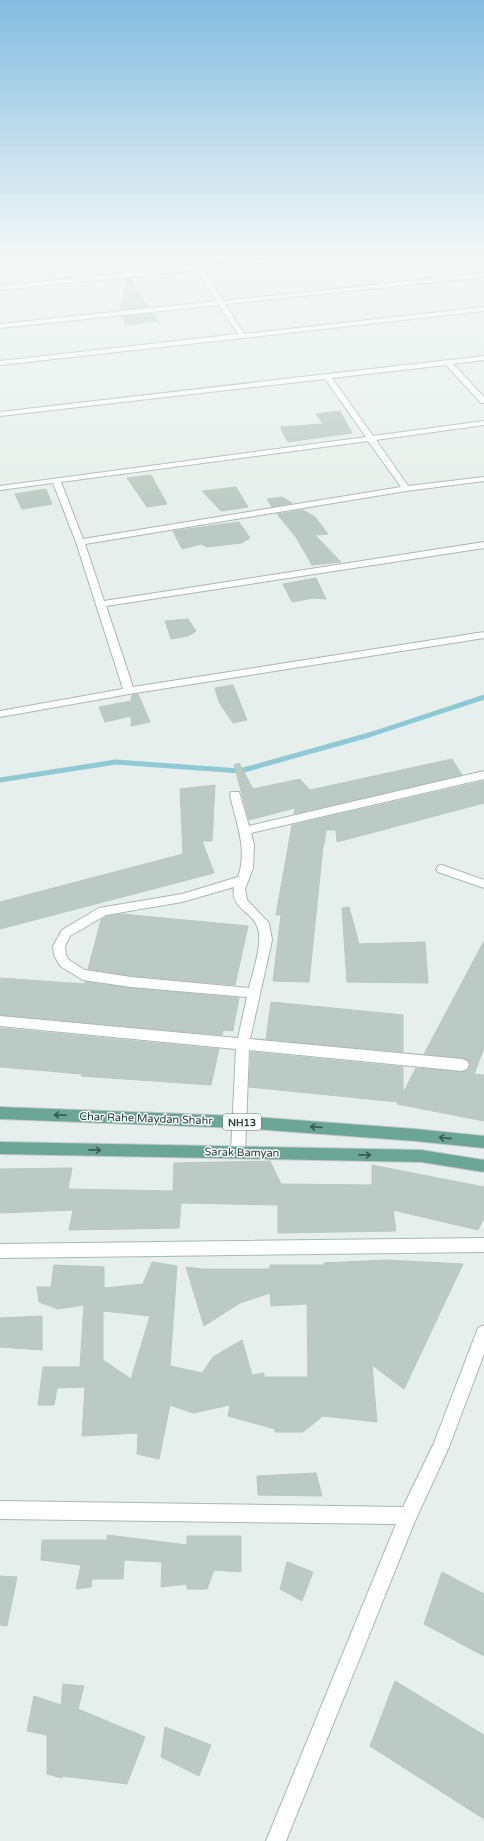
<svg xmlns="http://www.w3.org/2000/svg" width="484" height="1841" viewBox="0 0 484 1841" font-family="'Varela Round',sans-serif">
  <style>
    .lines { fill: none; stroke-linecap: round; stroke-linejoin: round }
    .stream { stroke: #8ec9d4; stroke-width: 5 }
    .building { fill: #bbcac4; stroke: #b8c9c2; fill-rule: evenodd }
    .minor-casing { stroke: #a8b8b2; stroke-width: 2 }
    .major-casing { stroke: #c2cac8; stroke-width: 2 }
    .minor { fill: #fff; fill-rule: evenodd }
    .major { fill: #6aa596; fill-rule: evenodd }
    .oneway { stroke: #365b51 }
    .labels { text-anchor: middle; stroke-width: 3; stroke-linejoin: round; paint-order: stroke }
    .shield { fill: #f7fbf9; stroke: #637a73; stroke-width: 1 }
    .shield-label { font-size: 10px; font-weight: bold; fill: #24423a }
    .street-label { font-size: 11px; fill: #24423a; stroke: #f7fbf9 }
  </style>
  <rect width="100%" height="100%" fill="#e6efeb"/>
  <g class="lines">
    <path class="stream" d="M 0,780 L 116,762 L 240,771 L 369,735 L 484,697"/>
  </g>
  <path class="building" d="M 130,278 L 148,307 L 121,310 L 126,279 Z
    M 153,313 L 158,321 L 126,325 L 122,317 Z
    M 340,411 L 352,433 L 288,442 L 280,427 L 323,424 L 316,414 Z
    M 151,475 L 167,504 L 147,507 L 127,478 Z
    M 236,487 L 248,507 L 221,511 L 202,491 Z
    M 46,489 L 52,504 L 22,509 L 15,494 Z
    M 282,497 L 292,503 L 272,507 L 267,499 Z
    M 303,510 L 315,517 L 328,534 L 315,535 L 341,562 L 312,565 L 296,537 L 277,514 Z
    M 239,522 L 250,538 L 241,543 L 207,547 L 201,544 L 182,549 L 173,531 Z
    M 316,578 L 326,599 L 313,598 L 292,602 L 283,584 Z
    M 188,619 L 196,631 L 188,636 L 171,639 L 165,621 Z
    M 233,685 L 247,720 L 233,723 L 219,702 L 215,688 Z
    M 138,694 L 150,722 L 131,726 L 131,716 L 105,722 L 99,707 L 131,701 L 132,695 Z
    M 452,759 L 462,775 L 294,814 L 295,808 L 249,820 L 234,765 L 239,763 L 253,789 L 300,779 L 310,790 Z
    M 484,781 L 484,803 L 337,842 L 336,830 L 326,830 L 324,845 L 323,846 L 309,982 L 273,981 L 281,915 L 276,915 L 292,825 Z
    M 215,785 L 212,841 L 202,841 L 214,873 L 0,929 L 0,902 L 183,854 L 180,789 Z
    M 349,907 L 359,944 L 425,942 L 428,983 L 347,982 L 342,908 Z
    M 122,914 L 248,926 L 235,985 L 131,976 L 88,969 L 101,920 L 107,916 Z
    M 484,941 L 484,1048 L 474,1074 L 484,1075 L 484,1121 L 397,1104 L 398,1102 L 249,1087 L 251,1052 L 403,1067 L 403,1093 L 416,1068 L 462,1072 L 468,1070 L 470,1064 L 468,1060 L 463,1058 L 424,1054 Z
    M 0,978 L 85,984 L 85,982 L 131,988 L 239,998 L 233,1031 L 223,1030 L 222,1035 L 0,1015 Z
    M 271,1002 L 403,1015 L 403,1052 L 266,1039 Z
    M 0,1028 L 219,1049 L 211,1085 L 81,1076 L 82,1074 L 0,1067 Z
    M 270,1161 L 281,1184 L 372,1185 L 372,1165 L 484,1187 L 484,1218 L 478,1230 L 393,1210 L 396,1231 L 278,1233 L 278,1205 L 181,1203 L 179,1228 L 69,1230 L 73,1210 L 0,1213 L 0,1169 L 72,1168 L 68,1189 L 173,1191 L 174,1163 Z
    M 385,1260 L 463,1264 L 404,1389 L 372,1365 L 377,1422 L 323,1416 L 303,1432 L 275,1432 L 275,1429 L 228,1416 L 230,1405 L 193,1413 L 170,1405 L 159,1459 L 137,1454 L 138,1433 L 82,1436 L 85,1387 L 57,1388 L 54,1405 L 38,1405 L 43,1367 L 80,1367 L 84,1305 L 58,1309 L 39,1302 L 37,1287 L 51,1287 L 54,1265 L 104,1267 L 104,1288 L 143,1284 L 152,1262 L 177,1266 L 170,1366 L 202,1373 L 213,1357 L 242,1340 L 252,1375 L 264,1373 L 264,1377 L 308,1377 L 307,1304 L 271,1306 L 270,1293 L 240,1303 L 204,1326 L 186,1267 L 202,1269 L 270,1269 L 270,1265 L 325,1265 L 324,1263 ZM 103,1311 L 150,1316 L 131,1379 L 103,1360 Z
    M 42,1316 L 42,1350 L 0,1347 L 0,1318 Z
    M 316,1473 L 322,1496 L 258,1495 L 257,1476 Z
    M 107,1535 L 187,1545 L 187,1536 L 241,1536 L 241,1572 L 214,1570 L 207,1589 L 187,1589 L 187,1584 L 161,1587 L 162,1562 L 124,1560 L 123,1579 L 92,1579 L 91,1587 L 76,1589 L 81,1565 L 41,1560 L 42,1540 L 107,1540 Z
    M 287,1562 L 313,1572 L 302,1601 L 280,1589 Z
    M 442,1572 L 484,1594 L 484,1656 L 424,1624 Z
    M 0,1576 L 17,1577 L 7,1626 L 0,1625 Z
    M 395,1681 L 484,1735 L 484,1819 L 370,1746 Z
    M 63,1684 L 84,1686 L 78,1709 L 145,1737 L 127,1784 L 62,1776 L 62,1778 L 47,1774 L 47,1735 L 27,1731 L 34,1696 L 61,1705 Z
    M 165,1727 L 211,1745 L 199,1776 L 161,1757 Z"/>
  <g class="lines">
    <defs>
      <path id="minor" d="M 0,254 L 16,254 L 0,257 Z
        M 187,254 L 193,254 L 201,266 L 317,254 L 339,254 L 336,256 L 203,269 L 223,301 L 484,273 L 484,277 L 225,304 L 244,334 L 484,307 L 484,311 L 0,365 L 0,361 L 238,334 L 219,305 L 0,328 L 0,324 L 217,301 L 197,270 L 0,290 L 0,286 L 195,266 Z
        M 484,356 L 484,360 L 453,364 L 484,397 L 484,403 L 481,403 L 446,365 L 332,378 L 373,436 L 484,421 L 484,425 L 376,440 L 408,486 L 484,477 L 484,481 L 406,491 L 85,544 L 104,601 L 484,542 L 484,548 L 106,606 L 133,687 L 484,632 L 484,638 L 129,694 L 0,717 L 0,711 L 123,689 L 76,542 L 53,483 L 0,490 L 0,486 L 366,437 L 325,379 L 0,416 L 0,412 ZM 368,441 L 401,487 L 83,539 L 61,482 Z
        M 484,771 L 484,779 L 251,833 L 254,845 L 253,868 L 245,889 L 247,900 L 269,923 L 272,940 L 250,1039 L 462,1059 L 467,1061 L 469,1065 L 467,1069 L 462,1071 L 249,1050 L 245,1152 L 243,1156 L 238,1158 L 233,1156 L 231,1152 L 236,1049 L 0,1026 L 0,1016 L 238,1038 L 247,997 L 131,987 L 83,980 L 60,966 L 54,955 L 53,946 L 62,930 L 99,908 L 182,894 L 238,877 C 248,850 236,822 230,795 L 231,792 L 239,792 L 240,795 L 249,826 ZM 234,887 C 230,908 251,911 257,926 C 264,941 253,971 249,988 L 131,977 L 85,970 L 69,960 L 66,955 L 65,946 L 70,936 L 106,915 L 182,902 Z
        M 442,865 L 484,880 L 484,888 L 438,872 L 436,869 L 438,866 Z
        M 484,1238 L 484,1252 L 0,1258 L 0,1244 Z
        M 484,1325 L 484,1354 L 449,1447 L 415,1521 L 286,1841 L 266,1841 L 396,1524 L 0,1519 L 0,1501 L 403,1507 L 434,1443 L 478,1328 Z"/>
      <path id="major" d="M 0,1107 L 239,1116 L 415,1129 L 484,1136 L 484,1148 L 415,1141 L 239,1128 L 0,1119 Z
        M 0,1142 L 421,1150 L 484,1160 L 484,1172 L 421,1162 L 0,1154 Z"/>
    </defs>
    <use href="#minor" class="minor-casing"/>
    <use href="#major" class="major-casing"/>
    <use href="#minor" class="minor"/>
    <use href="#major" class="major"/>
  </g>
  <defs><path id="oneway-shaft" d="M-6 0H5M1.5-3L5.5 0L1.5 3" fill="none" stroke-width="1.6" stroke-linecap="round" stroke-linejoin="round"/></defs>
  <g class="oneway">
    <use href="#oneway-shaft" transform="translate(60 1115) rotate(-178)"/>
    <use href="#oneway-shaft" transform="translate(316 1127) rotate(-176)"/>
    <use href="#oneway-shaft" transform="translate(445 1138) rotate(-174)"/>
    <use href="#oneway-shaft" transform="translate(95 1150) rotate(1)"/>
    <use href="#oneway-shaft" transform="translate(365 1155) rotate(1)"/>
  </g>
  <linearGradient id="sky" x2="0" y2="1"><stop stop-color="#84bce0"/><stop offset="0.5" stop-color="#f4f8f6"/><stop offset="1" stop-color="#f4f8f6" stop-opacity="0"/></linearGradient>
  <rect width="484" height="512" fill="url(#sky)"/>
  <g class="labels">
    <rect class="shield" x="223" y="1114" width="38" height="16" rx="3"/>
    <g class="shield-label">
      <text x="242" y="1126">NH13</text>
    </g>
    <g class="street-label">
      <text transform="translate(146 1118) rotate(2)" y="4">Char Rahe Maydan Shahr</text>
      <text transform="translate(242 1152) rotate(1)" y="4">Sarak Bamyan</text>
    </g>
  </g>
</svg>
